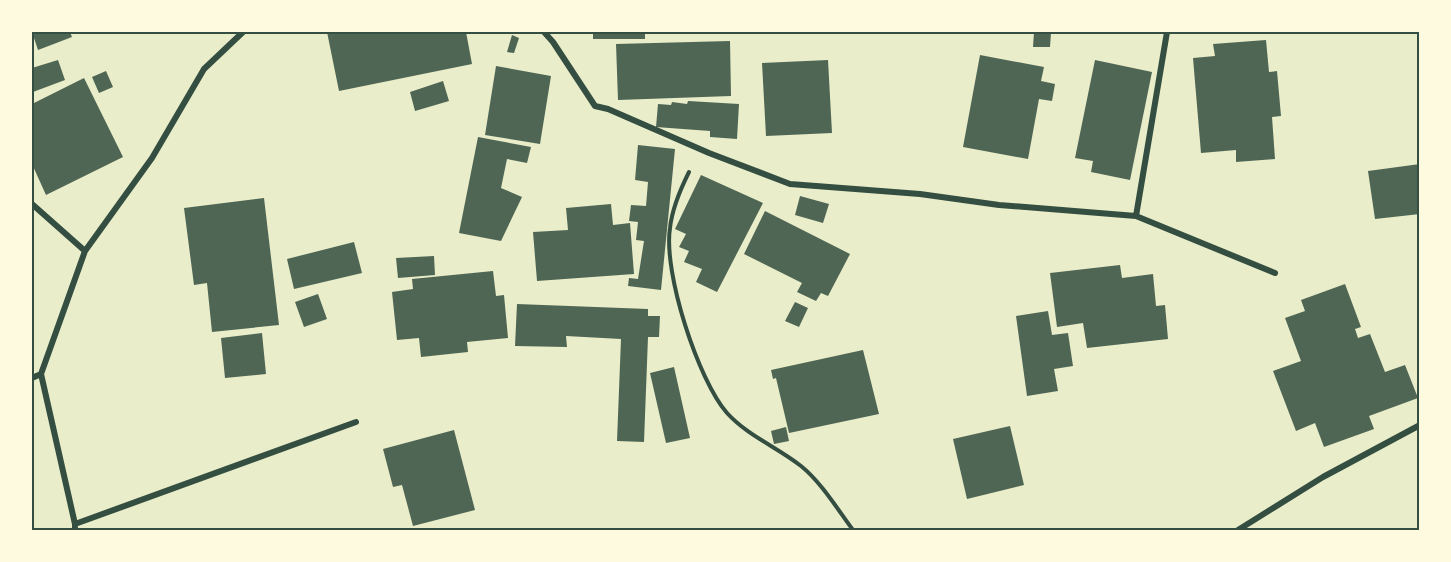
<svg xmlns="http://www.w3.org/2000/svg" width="1451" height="562" viewBox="0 0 1451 562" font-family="'Crimson Pro',serif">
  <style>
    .building { fill: #4f6655 }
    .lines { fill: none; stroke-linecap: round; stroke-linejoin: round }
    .path { stroke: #344e41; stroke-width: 4 }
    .minor { stroke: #344e41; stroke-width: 6 }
    .neatline { fill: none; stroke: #344e41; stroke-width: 2 }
  </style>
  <rect width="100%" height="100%" fill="#e9edc9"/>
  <path class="building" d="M 32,32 L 70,32 L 72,37 L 38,50 Z
    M 327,32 L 466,32 L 472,64 L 339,91 Z
    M 593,32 L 645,32 L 645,39 L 593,39 Z
    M 1034,32 L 1051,33 L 1050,47 L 1033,47 Z
    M 512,35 L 519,38 L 514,53 L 507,52 Z
    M 1266,40 L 1269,72 L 1277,71 L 1281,116 L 1272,117 L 1275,159 L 1236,162 L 1236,150 L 1201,153 L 1193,58 L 1215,56 L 1213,44 Z
    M 730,41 L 731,96 L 618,100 L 616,44 Z
    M 980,55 L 1044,67 L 1041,81 L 1055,84 L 1052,101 L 1039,99 L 1028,159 L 963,147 Z
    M 58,60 L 65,80 L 33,92 L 32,68 Z
    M 828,60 L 832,133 L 766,136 L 762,63 Z
    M 1095,60 L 1152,72 L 1130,180 L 1091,172 L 1093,161 L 1075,158 Z
    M 496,66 L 551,76 L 540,144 L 485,135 Z
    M 106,71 L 113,87 L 99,93 L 92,77 Z
    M 84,78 L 123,157 L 46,195 L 32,164 L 32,104 Z
    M 443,81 L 449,101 L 415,111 L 410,92 Z
    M 688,101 L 739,104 L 737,139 L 710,137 L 710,131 L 656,127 L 658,104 L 671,105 L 672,102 L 687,104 Z
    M 478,137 L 531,147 L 527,163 L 507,159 L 501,188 L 522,197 L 501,241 L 459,233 Z
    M 638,145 L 675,149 L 661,290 L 628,286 L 629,278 L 638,279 L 644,241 L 636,240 L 638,222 L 629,221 L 631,205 L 646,206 L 648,182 L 635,180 Z
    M 1420,164 L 1420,214 L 1375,219 L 1368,171 Z
    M 701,175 L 763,203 L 717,292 L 696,282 L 702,269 L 684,262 L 689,251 L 679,247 L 686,234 L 675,229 Z
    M 800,196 L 829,204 L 823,223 L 795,215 Z
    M 264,198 L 279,325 L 212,332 L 207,283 L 194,285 L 184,208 Z
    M 611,204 L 613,225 L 630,223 L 634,274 L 537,281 L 533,232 L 568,230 L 566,208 Z
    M 765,211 L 850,254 L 828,296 L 821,293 L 816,301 L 797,292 L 802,283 L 744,254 Z
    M 354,242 L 362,273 L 294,289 L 287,259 Z
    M 434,256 L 435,275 L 398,278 L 396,258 Z
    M 1120,265 L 1122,278 L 1153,274 L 1156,306 L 1165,305 L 1168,339 L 1087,348 L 1083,323 L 1057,327 L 1050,273 Z
    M 493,271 L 496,296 L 504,295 L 508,338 L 467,342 L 468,352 L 421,357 L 419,338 L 397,340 L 392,292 L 413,289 L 412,279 Z
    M 1345,284 L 1361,327 L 1355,329 L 1358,338 L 1370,334 L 1385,372 L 1405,365 L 1418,398 L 1369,416 L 1374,429 L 1324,447 L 1315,423 L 1296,431 L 1273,371 L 1301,361 L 1285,318 L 1305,311 L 1301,300 Z
    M 318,294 L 327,319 L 304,327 L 295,302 Z
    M 795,302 L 808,308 L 799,327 L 785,321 Z
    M 517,304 L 648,309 L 648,316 L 660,316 L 659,337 L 648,337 L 644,442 L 617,441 L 621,339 L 566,336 L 567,347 L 515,346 Z
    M 1048,311 L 1052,335 L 1068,333 L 1073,366 L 1054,369 L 1058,391 L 1027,396 L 1016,316 Z
    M 262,333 L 266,374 L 225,378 L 221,338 Z
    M 863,350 L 879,414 L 789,433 L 776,378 L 773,379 L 771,370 Z
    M 674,367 L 690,438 L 666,443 L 650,373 Z
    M 1010,426 L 1024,485 L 967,499 L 953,439 Z
    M 786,427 L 789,441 L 774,444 L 771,431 Z
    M 454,430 L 475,510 L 413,526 L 402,485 L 393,487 L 383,449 Z"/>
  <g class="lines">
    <path class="path" d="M 689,172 C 681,188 672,209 670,228 C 663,272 698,380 727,413 C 748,436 777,447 801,466 C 821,482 838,510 853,530"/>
    <path class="minor" d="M 544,32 L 553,42 L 595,106 L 608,109 L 709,153 L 790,184 L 920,194 L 999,205 L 1136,216 L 1275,273
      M 32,204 L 85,251
      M 1136,216 L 1167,32
      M 32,378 L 41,374
      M 75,524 L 356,422
      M 75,530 L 75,524 L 41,374 L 85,251 L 152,158 L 204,69 L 243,32
      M 1238,530 L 1323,477 L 1420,425"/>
  </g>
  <rect width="1451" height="562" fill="none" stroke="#fefae0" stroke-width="66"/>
  <rect x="33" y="33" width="1385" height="496" class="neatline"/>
</svg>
